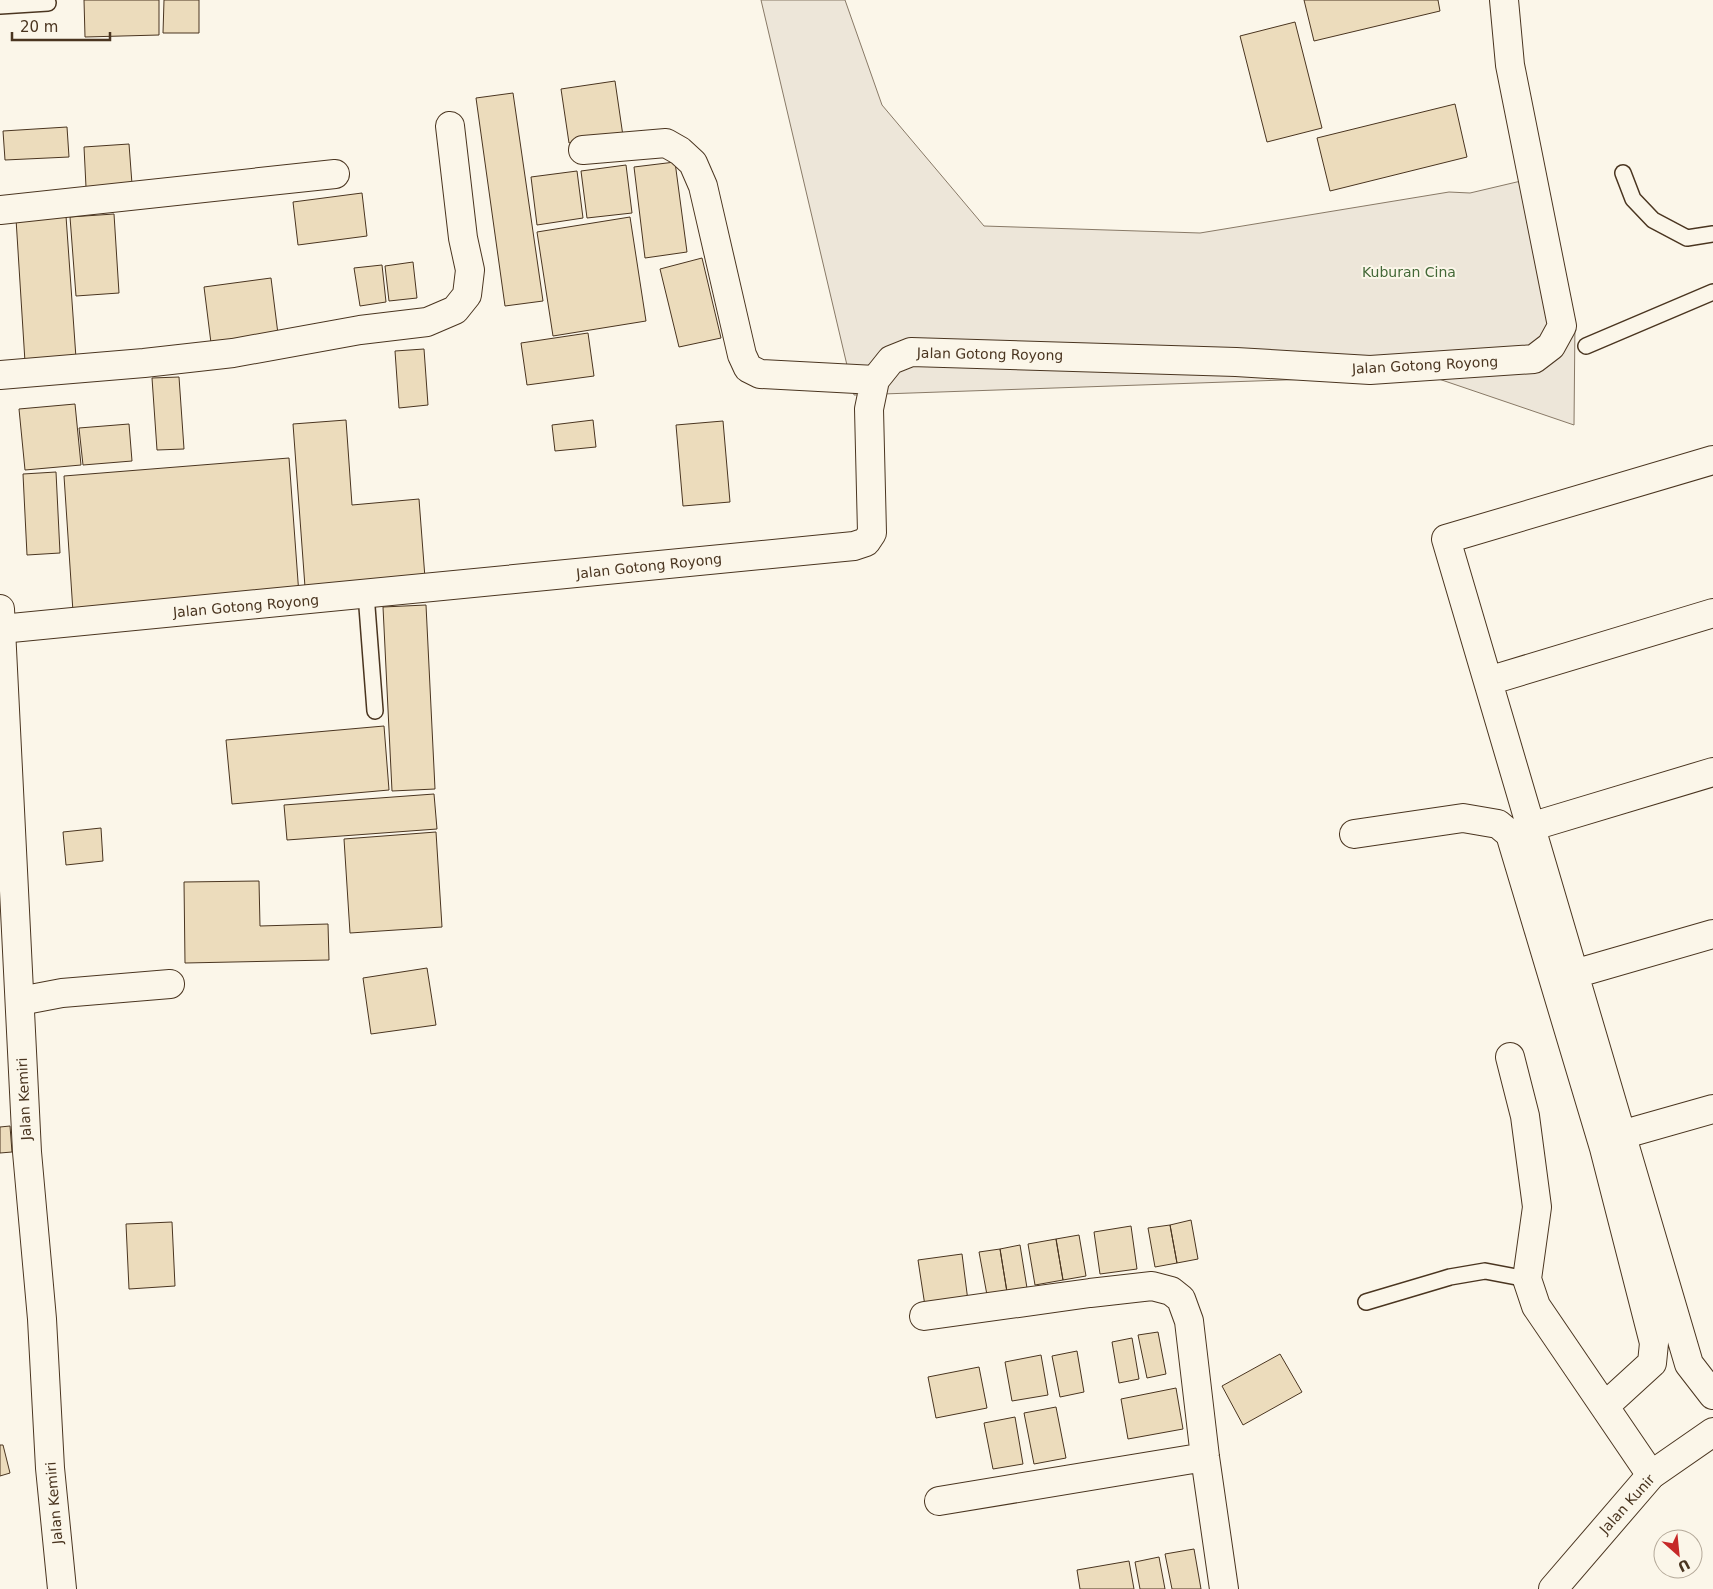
<svg xmlns="http://www.w3.org/2000/svg" width="1713" height="1589" viewBox="0 0 1713 1589" font-family="'DejaVu Sans',sans-serif">
  <style>
    .green { fill: #ede6d9; stroke: #887966 }
    .building { fill: #ecdcbc; stroke: #4a3520 }
    .lines { fill: none; stroke-linecap: round; stroke-linejoin: round }
    .lane-casing { stroke: #4a3520; stroke-width: 18 }
    .street-casing { stroke: #4a3520; stroke-width: 30 }
    .secondary-casing { stroke: #4a3520; stroke-width: 30 }
    .lane { stroke: #fbf6e9; stroke-width: 15 }
    .street { stroke: #fbf6e9; stroke-width: 28 }
    .secondary { stroke: #fbf6e9; stroke-width: 28 }
    .labels { text-anchor: middle; stroke-width: 4; stroke-linejoin: round; paint-order: stroke }
    .park-label { font-size: 14px; fill: #436837; stroke: #fbf6e9 }
    .street-label { font-size: 14px; fill: #4a3520; stroke: #fbf6e9 }
  </style>
  <rect width="100%" height="100%" fill="#fbf6e9"/>
  <path class="green" d="M 761,0 L 845,0 L 882,105 L 984,226 L 1200,233 L 1449,192 L 1470,193 L 1538,177 L 1575,320 L 1574,425 L 1427,375 L 854,395 Z"/>
  <path class="building" d="M 84,0 L 159,0 L 159,35 L 85,37 Z
    M 164,0 L 199,0 L 199,33 L 163,33 Z
    M 1304,0 L 1438,0 L 1440,11 L 1314,41 Z
    M 1295,22 L 1322,128 L 1267,142 L 1240,36 Z
    M 615,81 L 623,136 L 569,143 L 561,89 Z
    M 513,93 L 543,301 L 505,306 L 476,98 Z
    M 1455,104 L 1467,157 L 1330,191 L 1317,138 Z
    M 67,127 L 69,157 L 5,160 L 3,131 Z
    M 129,144 L 132,184 L 86,187 L 84,147 Z
    M 675,162 L 687,252 L 645,258 L 634,167 Z
    M 626,165 L 632,213 L 587,218 L 581,171 Z
    M 577,171 L 583,218 L 537,225 L 531,177 Z
    M 362,193 L 367,236 L 298,245 L 293,202 Z
    M 114,214 L 119,293 L 76,296 L 70,217 Z
    M 66,216 L 76,358 L 25,362 L 16,219 Z
    M 630,217 L 646,321 L 553,336 L 537,232 Z
    M 702,258 L 721,338 L 679,347 L 660,269 Z
    M 413,262 L 417,298 L 389,301 L 385,266 Z
    M 382,265 L 386,302 L 360,306 L 354,268 Z
    M 271,278 L 278,334 L 211,343 L 204,287 Z
    M 588,333 L 594,376 L 527,385 L 521,343 Z
    M 424,349 L 428,405 L 399,408 L 395,351 Z
    M 179,377 L 184,449 L 157,450 L 152,378 Z
    M 75,404 L 81,465 L 25,470 L 19,409 Z
    M 346,420 L 352,505 L 419,499 L 425,578 L 305,587 L 293,424 Z
    M 593,420 L 596,447 L 555,451 L 552,425 Z
    M 723,421 L 730,502 L 683,506 L 676,425 Z
    M 129,424 L 132,461 L 83,465 L 79,428 Z
    M 289,458 L 299,595 L 73,612 L 64,476 Z
    M 56,472 L 60,553 L 27,555 L 23,474 Z
    M 426,605 L 435,789 L 392,791 L 383,607 Z
    M 384,726 L 389,790 L 232,804 L 226,740 Z
    M 434,794 L 437,829 L 287,840 L 284,805 Z
    M 101,828 L 103,861 L 66,865 L 63,832 Z
    M 436,832 L 442,927 L 350,933 L 344,839 Z
    M 259,881 L 260,926 L 328,924 L 329,960 L 185,963 L 184,882 Z
    M 427,968 L 436,1025 L 371,1034 L 363,978 Z
    M 10,1126 L 12,1152 L 0,1153 L 0,1127 Z
    M 1191,1220 L 1198,1259 L 1177,1263 L 1170,1225 Z
    M 172,1222 L 175,1286 L 129,1289 L 126,1224 Z
    M 1170,1225 L 1177,1263 L 1155,1267 L 1148,1228 Z
    M 1131,1226 L 1137,1269 L 1100,1274 L 1094,1232 Z
    M 1079,1235 L 1086,1276 L 1063,1280 L 1056,1239 Z
    M 1056,1239 L 1063,1280 L 1035,1285 L 1028,1244 Z
    M 1020,1245 L 1027,1288 L 1007,1292 L 1000,1249 Z
    M 1000,1249 L 1007,1292 L 987,1295 L 979,1252 Z
    M 962,1254 L 968,1301 L 925,1306 L 918,1260 Z
    M 1158,1332 L 1166,1374 L 1147,1378 L 1138,1335 Z
    M 1132,1338 L 1139,1379 L 1119,1383 L 1112,1342 Z
    M 1077,1351 L 1084,1392 L 1060,1397 L 1052,1356 Z
    M 1280,1354 L 1302,1392 L 1243,1425 L 1222,1386 Z
    M 1041,1355 L 1048,1395 L 1012,1401 L 1005,1362 Z
    M 979,1367 L 987,1408 L 936,1418 L 928,1377 Z
    M 1176,1388 L 1183,1429 L 1128,1439 L 1121,1399 Z
    M 1056,1407 L 1066,1458 L 1034,1464 L 1024,1413 Z
    M 1015,1417 L 1023,1464 L 993,1469 L 984,1423 Z
    M 0,1445 L 3,1445 L 10,1473 L 0,1476 Z
    M 1194,1549 L 1201,1589 L 1172,1589 L 1165,1554 Z
    M 1159,1557 L 1165,1589 L 1140,1589 L 1135,1562 Z
    M 1129,1561 L 1134,1589 L 1080,1589 L 1077,1570 Z"/>
  <g class="lines">
    <defs>
      <path id="lane" d="M 0,6 L 48,3
        M 1623,173 L 1633,199 L 1653,220 L 1687,238 L 1713,234
        M 1586,346 L 1713,292
        M 366,594 L 375,711
        M 1366,1302 L 1450,1277 L 1485,1271 L 1527,1279"/>
      <path id="street" d="M 583,150 L 666,143 L 680,151 L 693,163 L 703,186 L 742,355 L 748,368 L 760,374 L 875,380
        M 0,210 L 335,174
        M 0,375 L 144,363 L 233,353 L 360,330 L 427,322 L 455,310 L 467,295 L 470,270 L 463,238 L 450,126
        M 1713,460 L 1446,539 L 1689,1364 L 1713,1395
        M 1,629 L 854,546 L 866,542 L 872,533 L 869,409 L 875,380 L 891,360 L 911,352 L 1236,362 L 1370,370 L 1534,359 L 1551,346 L 1562,326 L 1510,65 L 1504,0
        M 1488,681 L 1713,613
        M 1530,827 L 1713,772
        M 1354,834 L 1463,818 L 1498,824 L 1510,834 L 1604,1148 L 1654,1343 L 1652,1363 L 1605,1406
        M 1574,974 L 1713,934
        M 20,1001 L 62,993 L 170,984
        M 1510,1057 L 1525,1116 L 1537,1207 L 1527,1279 L 1536,1306 L 1651,1475
        M 1621,1135 L 1713,1109
        M 924,1316 L 1090,1293 L 1152,1286 L 1171,1291 L 1181,1299 L 1189,1321 L 1205,1457 L 1224,1589
        M 939,1501 L 1205,1457"/>
      <path id="secondary" d="M 0,609 L 27,1152 L 42,1319 L 50,1468 L 62,1589
        M 1553,1589 L 1651,1475 L 1713,1432"/>
    </defs>
    <use href="#lane" class="lane-casing"/>
    <use href="#street" class="street-casing"/>
    <use href="#secondary" class="secondary-casing"/>
    <use href="#lane" class="lane"/>
    <use href="#street" class="street"/>
    <use href="#secondary" class="secondary"/>
  </g>
  <g class="labels">
    <g class="park-label">
      <text x="1409" y="277">Kuburan Cina</text>
    </g>
    <g class="street-label">
      <text transform="translate(990 354) rotate(1)" y="5">Jalan Gotong Royong</text>
      <text transform="translate(1425 365) rotate(-3)" y="5">Jalan Gotong Royong</text>
      <text transform="translate(649 566) rotate(-6)" y="5">Jalan Gotong Royong</text>
      <text transform="translate(246 606) rotate(-5)" y="5">Jalan Gotong Royong</text>
      <text transform="translate(24 1099) rotate(-93)" y="5">Jalan Kemiri</text>
      <text transform="translate(54 1503) rotate(-95)" y="5">Jalan Kemiri</text>
      <text transform="translate(1627 1504) rotate(-48)" y="5">Jalan Kunir</text>
    </g>
  </g>
  <g transform="translate(1678 1554) rotate(153)"><circle r="24" fill="#fbf6e9" stroke="#b4a999"/>
  <path d="M0-4L9 19L0 12L-9 19Z" fill="#c62828"/>
  <text y="-8" font-size="14" font-weight="bold" text-anchor="middle" fill="#4a3520">U</text>
  </g>
  <path d="M12 32v8h98v-8" fill="none" stroke="#4a3520" stroke-width="2.5"/>
  <text x="20" y="32" font-size="15" fill="#4a3520" stroke="#fbf6e9" stroke-width="4" paint-order="stroke">20 m</text>
</svg>
